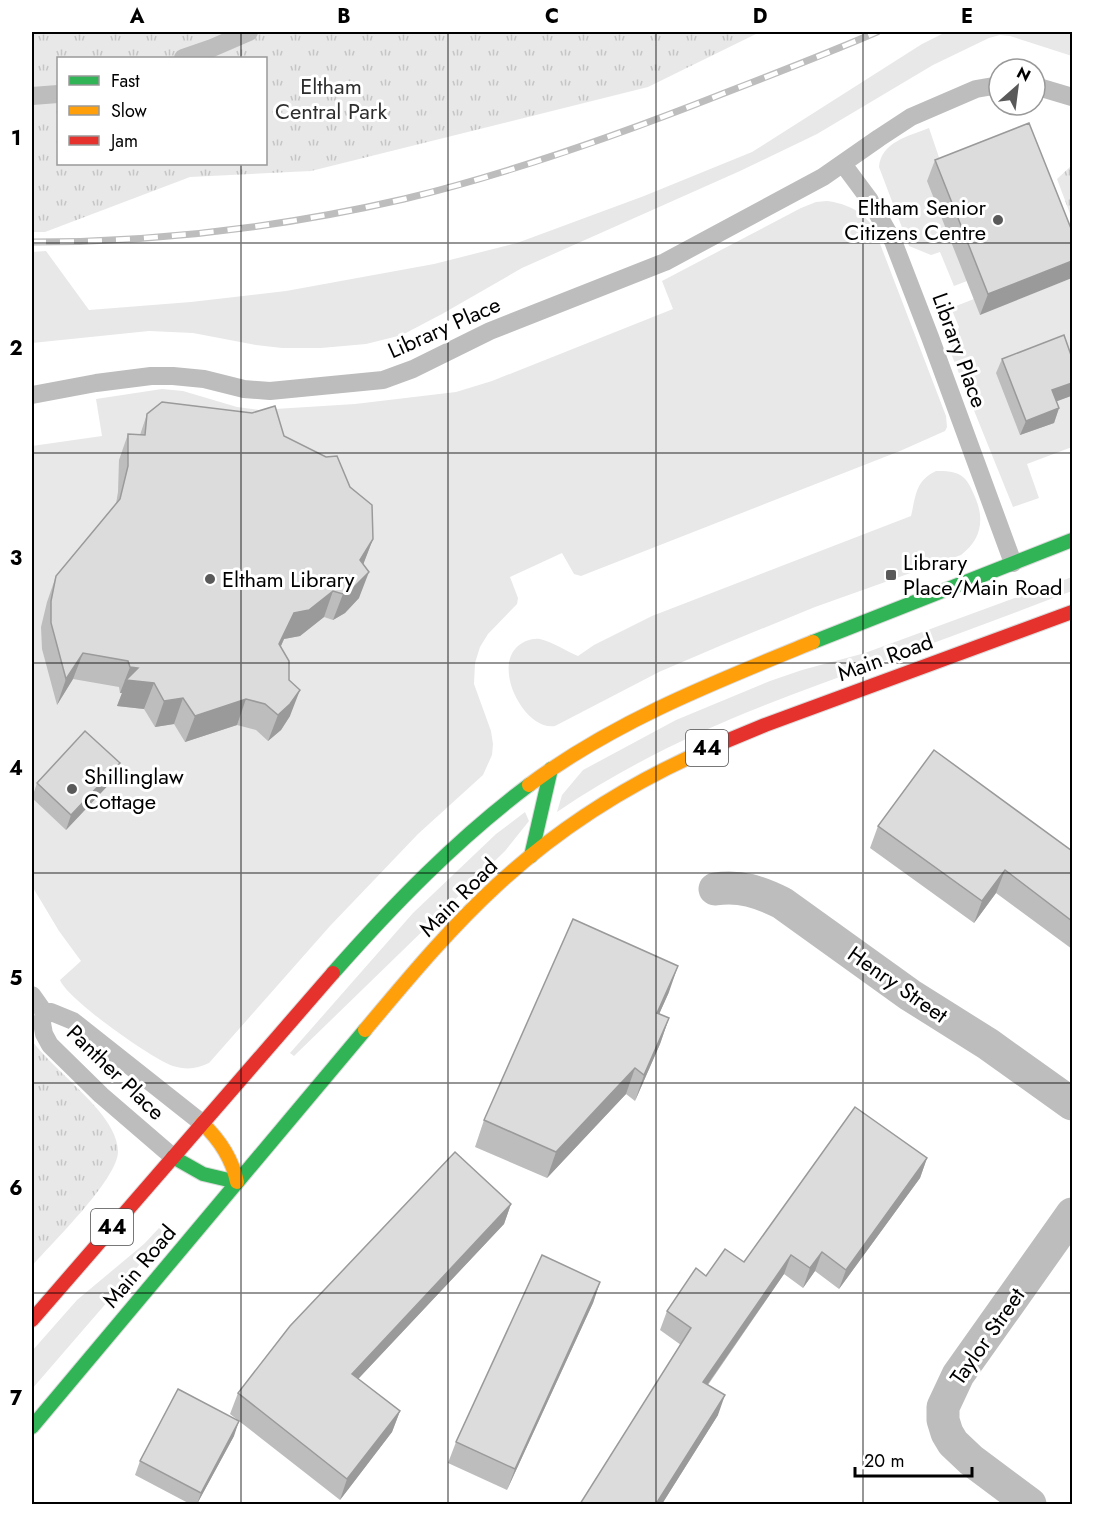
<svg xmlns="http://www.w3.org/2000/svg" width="1104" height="1536" viewBox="0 0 1104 1536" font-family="Jost,sans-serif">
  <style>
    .green { fill: #e8e8e8 }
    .park { fill: url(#park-tufts); fill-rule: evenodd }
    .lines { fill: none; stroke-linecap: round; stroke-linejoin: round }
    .fast-casing { stroke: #dbdbdb; stroke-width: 16 }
    .slow-casing { stroke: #dbdbdb; stroke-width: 16 }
    .jam-casing { stroke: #dbdbdb; stroke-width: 16 }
    .lane { stroke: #bdbdbd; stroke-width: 18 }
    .street { stroke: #bdbdbd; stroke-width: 33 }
    .fast { stroke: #30b455; stroke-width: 14 }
    .slow { stroke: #ff9f0a; stroke-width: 14 }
    .jam { stroke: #e5322d; stroke-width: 14 }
    .rail-casing { stroke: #bdbdbd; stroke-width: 7 }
    .rail { stroke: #fff; stroke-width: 4.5; stroke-dasharray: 14; stroke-linecap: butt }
    .wall { fill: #bdbdbd }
    .shaded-wall { fill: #9a9a9a }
    .building { fill: #dcdcdc; stroke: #9a9a9a; stroke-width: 1.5 }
    .grid { fill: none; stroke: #000; stroke-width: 1.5; stroke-opacity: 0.55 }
    .poi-dot { fill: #595959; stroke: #fff; stroke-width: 2 }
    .labels { text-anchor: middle; stroke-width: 6; stroke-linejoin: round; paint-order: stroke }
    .shield { fill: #fff; stroke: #4c4c4c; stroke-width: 1.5 }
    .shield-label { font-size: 21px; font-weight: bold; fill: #000 }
    .park-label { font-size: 22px; fill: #2d2d2d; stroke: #fff }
    .poi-label { font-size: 22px; fill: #000; stroke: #fff; text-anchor: start }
    .street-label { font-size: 22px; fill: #000; stroke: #fff }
    .neatline { fill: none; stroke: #000; stroke-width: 2 }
    .grid-label { font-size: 20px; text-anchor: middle; font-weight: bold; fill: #000 }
  </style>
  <defs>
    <pattern id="park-tufts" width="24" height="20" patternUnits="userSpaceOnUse" patternTransform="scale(1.5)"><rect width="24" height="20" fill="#e8e8e8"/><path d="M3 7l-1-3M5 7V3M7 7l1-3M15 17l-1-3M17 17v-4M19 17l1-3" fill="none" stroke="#c5c5c5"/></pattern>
  </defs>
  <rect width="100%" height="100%" fill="#fff"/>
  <path class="green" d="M 946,32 L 1072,32 L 1072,56 L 1010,36 L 1000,35 L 989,38 L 933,65 L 817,134 L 740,171 L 522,268 L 442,314 L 402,335 L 366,344 L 321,348 L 282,348 L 256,345 L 193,333 L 149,331 L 32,343 L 32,252 L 46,251 L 89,310 L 191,302 L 286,291 L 434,264 L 517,243 L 644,196 L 752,152 L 922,44 Z
    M 929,128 L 945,175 L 967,281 L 954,286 L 940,252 L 931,255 L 909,246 L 879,167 C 881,142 909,136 929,128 Z
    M 827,201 C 848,204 862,211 874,228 L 946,416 L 947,427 L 945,431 L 900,451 L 581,576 L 574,574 L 562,553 L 510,577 L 518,598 L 517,604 L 488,634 L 480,647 L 475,663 L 474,684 L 491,731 L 493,744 L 492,755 L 483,775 L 418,834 L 330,926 L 209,1063 C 197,1069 186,1070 173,1066 C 152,1059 67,999 60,980 L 81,961 L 59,931 L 32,886 L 32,446 L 102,436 L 96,399 L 162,389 L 183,391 L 237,407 L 259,410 L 355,404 L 456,392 L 492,381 L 673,309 L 662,281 L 801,208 L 816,202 Z
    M 1072,278 L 1072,447 L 1027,464 L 1039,498 L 1013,507 L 950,351 L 959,327 L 951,308 L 974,299 L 981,314 Z
    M 936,471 C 945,471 956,471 963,477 C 969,482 972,490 975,497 C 985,520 981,540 961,555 L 815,607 L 722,645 L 659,672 L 555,726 C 525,731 492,668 518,646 C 524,641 532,638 540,639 C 553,642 566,651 578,656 L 594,645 L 652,616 L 911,516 C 916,496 915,481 936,471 Z
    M 1072,577 L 1072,591 C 1009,615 945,639 881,662 C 764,704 660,742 557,812 L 562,795 L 583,770 L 676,720 L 770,681 L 802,670 L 865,653 Z
    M 525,812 L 529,821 L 505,851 L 294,1056 L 290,1053 L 413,913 L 496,834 Z
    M 159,1228 L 166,1234 L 32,1389 L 32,1351 L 77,1300 L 144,1244 Z"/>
  <path class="park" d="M 32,32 L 760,32 L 648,87 L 311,171 L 190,177 L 45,232 L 32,232 ZM 58,58 L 266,58 L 266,164 L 58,164 Z
    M 1072,165 L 1072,219 L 1057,179 Z
    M 32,1041 C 52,1066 78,1086 99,1111 C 108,1122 118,1137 118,1152 C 117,1180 52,1243 32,1266 Z"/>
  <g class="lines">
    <defs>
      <path id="fast" d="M 813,642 L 1072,540
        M 531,856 L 551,769
        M 333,973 C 393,905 456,840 529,785
        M 173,1157 L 203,1174 L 237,1182
        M 32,1427 L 365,1030"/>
      <path id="slow" d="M 529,785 C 615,721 715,682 813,642
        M 365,1030 C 407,980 449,929 497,885 C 563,824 642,776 724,742
        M 202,1123 C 220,1140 232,1158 237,1182"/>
      <path id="jam" d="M 724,742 L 765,725 L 1072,612
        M 32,1320 L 333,973"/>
    </defs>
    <use href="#fast" class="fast-casing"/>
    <use href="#slow" class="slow-casing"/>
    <use href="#jam" class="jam-casing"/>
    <path class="lane" d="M 183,58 L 212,48 L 249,32
      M 1035,86 L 1072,97
      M 32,96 L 58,94
      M 843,164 L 869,199 L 893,241 L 930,337 L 1013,563
      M 32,395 L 96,383 L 151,376 L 173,376 L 204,379 L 244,389 L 270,391 L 383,380 L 413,369 L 490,331 L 665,262 L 823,177 L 879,138 L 911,117 L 976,89 L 999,85
      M 32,995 L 44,1012 L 42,1023 L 44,1034 L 50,1045 L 101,1095 L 173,1157
      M 44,1012 L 51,1012 L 73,1021 L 202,1123"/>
    <path class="street" d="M 715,889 C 740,885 760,892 782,903 L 910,995 L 988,1044 L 1072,1104
      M 1030,1504 L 971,1460 L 953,1443 L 947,1433 L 943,1420 L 943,1407 L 958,1375 L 1072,1214"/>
    <use href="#fast" class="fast"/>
    <use href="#slow" class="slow"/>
    <use href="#jam" class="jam"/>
    <defs>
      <path id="rail" d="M 32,242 C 156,242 283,227 404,199 C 512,173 618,135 722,94 C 774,74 826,54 877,32"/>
    </defs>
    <use href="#rail" class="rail-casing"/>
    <use href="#rail" class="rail"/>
  </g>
  <path class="wall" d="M 935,160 L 1072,231 L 980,315 L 927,181 Z
    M 1002,359 L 1071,396 L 1056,401 L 1059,408 L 1054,423 L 1020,435 L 996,373 Z
    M 147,414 L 284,436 L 373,539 L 363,564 L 359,598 L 345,613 L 333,620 L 324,617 L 300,636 L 284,639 L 281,646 L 290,716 L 281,730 L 268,741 L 256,730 L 237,725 L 185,742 L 174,724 L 155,727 L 144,709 L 117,706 L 122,693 L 120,693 L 119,687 L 73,679 L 57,705 L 42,649 L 41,627 L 47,602 L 56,576 L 116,504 L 118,492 L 119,460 L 128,434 L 140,435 Z
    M 120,763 L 115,778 L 66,830 L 32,798 L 37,783 Z
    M 878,826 L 1072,851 L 1072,949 L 996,893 L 974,923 L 870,848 Z
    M 669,992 L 659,1014 L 669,1018 L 660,1044 L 635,1101 L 626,1094 L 547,1178 L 475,1147 L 484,1120 Z
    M 927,1158 L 920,1178 L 839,1289 L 815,1271 L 803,1288 L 784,1274 L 708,1385 L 718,1415 L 662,1504 L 580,1504 L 681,1345 L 660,1330 L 667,1311 L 706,1276 L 744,1262 Z
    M 511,1204 L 504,1224 L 358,1379 L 400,1411 L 392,1432 L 340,1500 L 230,1414 L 238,1393 Z
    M 600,1282 L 593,1303 L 507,1490 L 448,1463 L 456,1442 Z
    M 234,1436 L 197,1504 L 190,1504 L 135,1475 L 140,1461 Z"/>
  <path class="shaded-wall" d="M 1072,261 L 1072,278 L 980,315 L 988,294 Z
    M 1072,383 L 1072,392 L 1071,396 L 1047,405 L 1052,390 Z
    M 1059,408 L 1054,423 L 1020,435 L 1026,421 Z
    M 373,539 L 363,565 L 360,560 Z
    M 369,572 L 359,598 L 345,613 L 333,620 L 343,594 Z
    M 333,591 L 324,617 L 300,636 L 284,639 L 270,670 L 279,644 L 294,613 Z
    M 83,653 L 73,679 L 57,705 L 66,679 Z
    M 130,667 L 138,668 L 154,683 L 144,709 L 117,706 L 122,693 L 120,693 Z
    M 300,690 L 290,716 L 281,730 L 268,741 L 278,715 Z
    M 183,698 L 174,724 L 155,727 L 164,701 Z
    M 246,699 L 237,725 L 185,742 L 195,716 Z
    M 120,763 L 115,778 L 66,830 L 71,815 Z
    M 1005,870 L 996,893 L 974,923 L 982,901 Z
    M 678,966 L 669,992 L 648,1039 L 657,1013 Z
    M 669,1018 L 660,1044 L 635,1101 L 644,1075 Z
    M 635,1068 L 626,1094 L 547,1178 L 556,1152 Z
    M 927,1158 L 920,1178 L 839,1289 L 846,1270 Z
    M 511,1204 L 504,1224 L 344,1394 L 352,1374 Z
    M 822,1252 L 815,1271 L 803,1288 L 810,1268 Z
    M 791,1255 L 784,1274 L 696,1401 L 703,1382 Z
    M 600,1282 L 593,1303 L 507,1490 L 515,1469 Z
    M 725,1395 L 718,1415 L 662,1504 L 656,1504 Z
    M 400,1411 L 392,1432 L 340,1500 L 347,1479 Z
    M 239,1421 L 234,1436 L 197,1504 L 201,1493 Z"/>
  <path class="building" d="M 1029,123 L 1072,231 L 1072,261 L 988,294 L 935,160 Z
    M 1064,335 L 1072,358 L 1072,383 L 1052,390 L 1059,408 L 1026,421 L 1002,359 Z
    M 162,402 L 252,413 L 275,406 L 284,436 L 326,457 L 337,456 L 350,487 L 372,505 L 373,539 L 360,560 L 369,572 L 354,587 L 343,594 L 333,591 L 309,610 L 294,613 L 279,644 L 289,661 L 289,680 L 300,690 L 290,704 L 278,715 L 265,704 L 246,699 L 195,716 L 183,698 L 164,701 L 154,683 L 126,680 L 138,668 L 130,667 L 128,661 L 83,653 L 66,679 L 51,623 L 51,601 L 56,576 L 120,499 L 128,466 L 128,434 L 145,435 L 147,414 Z
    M 85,731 L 120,763 L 71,815 L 37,783 Z
    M 934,750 L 1072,851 L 1072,921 L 1005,870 L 982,901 L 878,826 Z
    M 573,919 L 678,966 L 657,1013 L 669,1018 L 644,1075 L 635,1068 L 556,1152 L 484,1120 Z
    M 855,1107 L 927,1158 L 846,1270 L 822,1252 L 810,1268 L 791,1255 L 703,1382 L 725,1395 L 656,1504 L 580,1504 L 691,1328 L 667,1311 L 696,1268 L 706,1276 L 725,1249 L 744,1262 Z
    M 455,1152 L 511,1204 L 352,1374 L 400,1411 L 347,1479 L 238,1393 L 290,1326 Z
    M 542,1255 L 600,1282 L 515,1469 L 456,1442 Z
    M 178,1389 L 239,1421 L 201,1493 L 140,1461 Z"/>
  <path class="grid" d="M 241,32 L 241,58M 448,32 L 448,1504M 656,32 L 656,1504M 863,32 L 863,1504M 241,164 L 241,1504M 32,243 L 1072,243M 32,453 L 1072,453M 32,663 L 1072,663M 32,873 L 1072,873M 32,1083 L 1072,1083M 32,1293 L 1072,1293"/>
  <g class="poi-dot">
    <circle cx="998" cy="220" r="6"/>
    <rect x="885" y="569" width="12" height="12" rx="3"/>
    <circle cx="210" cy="579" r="6"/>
    <circle cx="72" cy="789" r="6"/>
  </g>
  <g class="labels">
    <g class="shield">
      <rect x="686" y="730" width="42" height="36" rx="4.5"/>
      <rect x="91" y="1209" width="42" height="36" rx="4.5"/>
    </g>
    <g class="shield-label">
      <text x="707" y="755">44</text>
      <text x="112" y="1234">44</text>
    </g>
    <g class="park-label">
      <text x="331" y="94">Eltham<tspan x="331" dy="25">Central Park</tspan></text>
    </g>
    <g class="poi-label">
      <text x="986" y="215" text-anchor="end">Eltham Senior<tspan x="986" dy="25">Citizens Centre</tspan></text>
      <text x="903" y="570">Library<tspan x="903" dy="25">Place/Main Road</tspan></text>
      <text x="222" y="587">Eltham Library</text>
      <text x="84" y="784">Shillinglaw<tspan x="84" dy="25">Cottage</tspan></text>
    </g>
    <g class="street-label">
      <text transform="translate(444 327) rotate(-24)" y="8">Library Place</text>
      <text transform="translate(960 350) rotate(70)" y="8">Library Place</text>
      <text transform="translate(885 657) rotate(-20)" y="8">Main Road</text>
      <text transform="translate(458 897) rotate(-45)" y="8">Main Road</text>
      <text transform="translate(898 984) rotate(35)" y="8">Henry Street</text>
      <text transform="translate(116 1072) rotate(44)" y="8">Panther Place</text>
      <text transform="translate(139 1266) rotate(-50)" y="8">Main Road</text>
      <text transform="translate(987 1336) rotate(-55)" y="8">Taylor Street</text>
    </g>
  </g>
  <rect width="1104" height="1536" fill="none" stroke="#ffffff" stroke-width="66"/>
  <rect x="57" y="57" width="210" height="108" fill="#ffffff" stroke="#999999" stroke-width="1.5"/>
  <rect x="69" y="76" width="30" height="9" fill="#30b455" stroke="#999999" stroke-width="1.5"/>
  <text x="111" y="87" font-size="18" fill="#000000">Fast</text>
  <rect x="69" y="106" width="30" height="9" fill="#ff9f0a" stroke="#999999" stroke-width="1.5"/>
  <text x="111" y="117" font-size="18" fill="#000000">Slow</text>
  <rect x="69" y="136" width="30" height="9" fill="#e5322d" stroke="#999999" stroke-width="1.5"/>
  <text x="111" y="147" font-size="18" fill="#000000">Jam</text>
  <g transform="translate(1017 87) rotate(28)"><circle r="28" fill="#ffffff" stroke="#999999" stroke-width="1.5"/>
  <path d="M0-4.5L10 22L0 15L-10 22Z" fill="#595959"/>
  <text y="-9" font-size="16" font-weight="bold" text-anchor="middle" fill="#000000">N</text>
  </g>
  <path d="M855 1467v9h117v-9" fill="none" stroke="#000000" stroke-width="3"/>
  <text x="864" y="1467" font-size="18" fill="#000000" stroke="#ffffff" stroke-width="4.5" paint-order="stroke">20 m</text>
  <rect x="33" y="33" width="1038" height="1470" class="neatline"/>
  <g class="grid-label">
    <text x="137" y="23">A</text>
    <text x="344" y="23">B</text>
    <text x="552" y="23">C</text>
    <text x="760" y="23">D</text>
    <text x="967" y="23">E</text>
    <text x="16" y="145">1</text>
    <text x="16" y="355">2</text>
    <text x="16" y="565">3</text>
    <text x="16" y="775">4</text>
    <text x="16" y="985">5</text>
    <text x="16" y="1195">6</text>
    <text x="16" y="1405">7</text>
  </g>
</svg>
